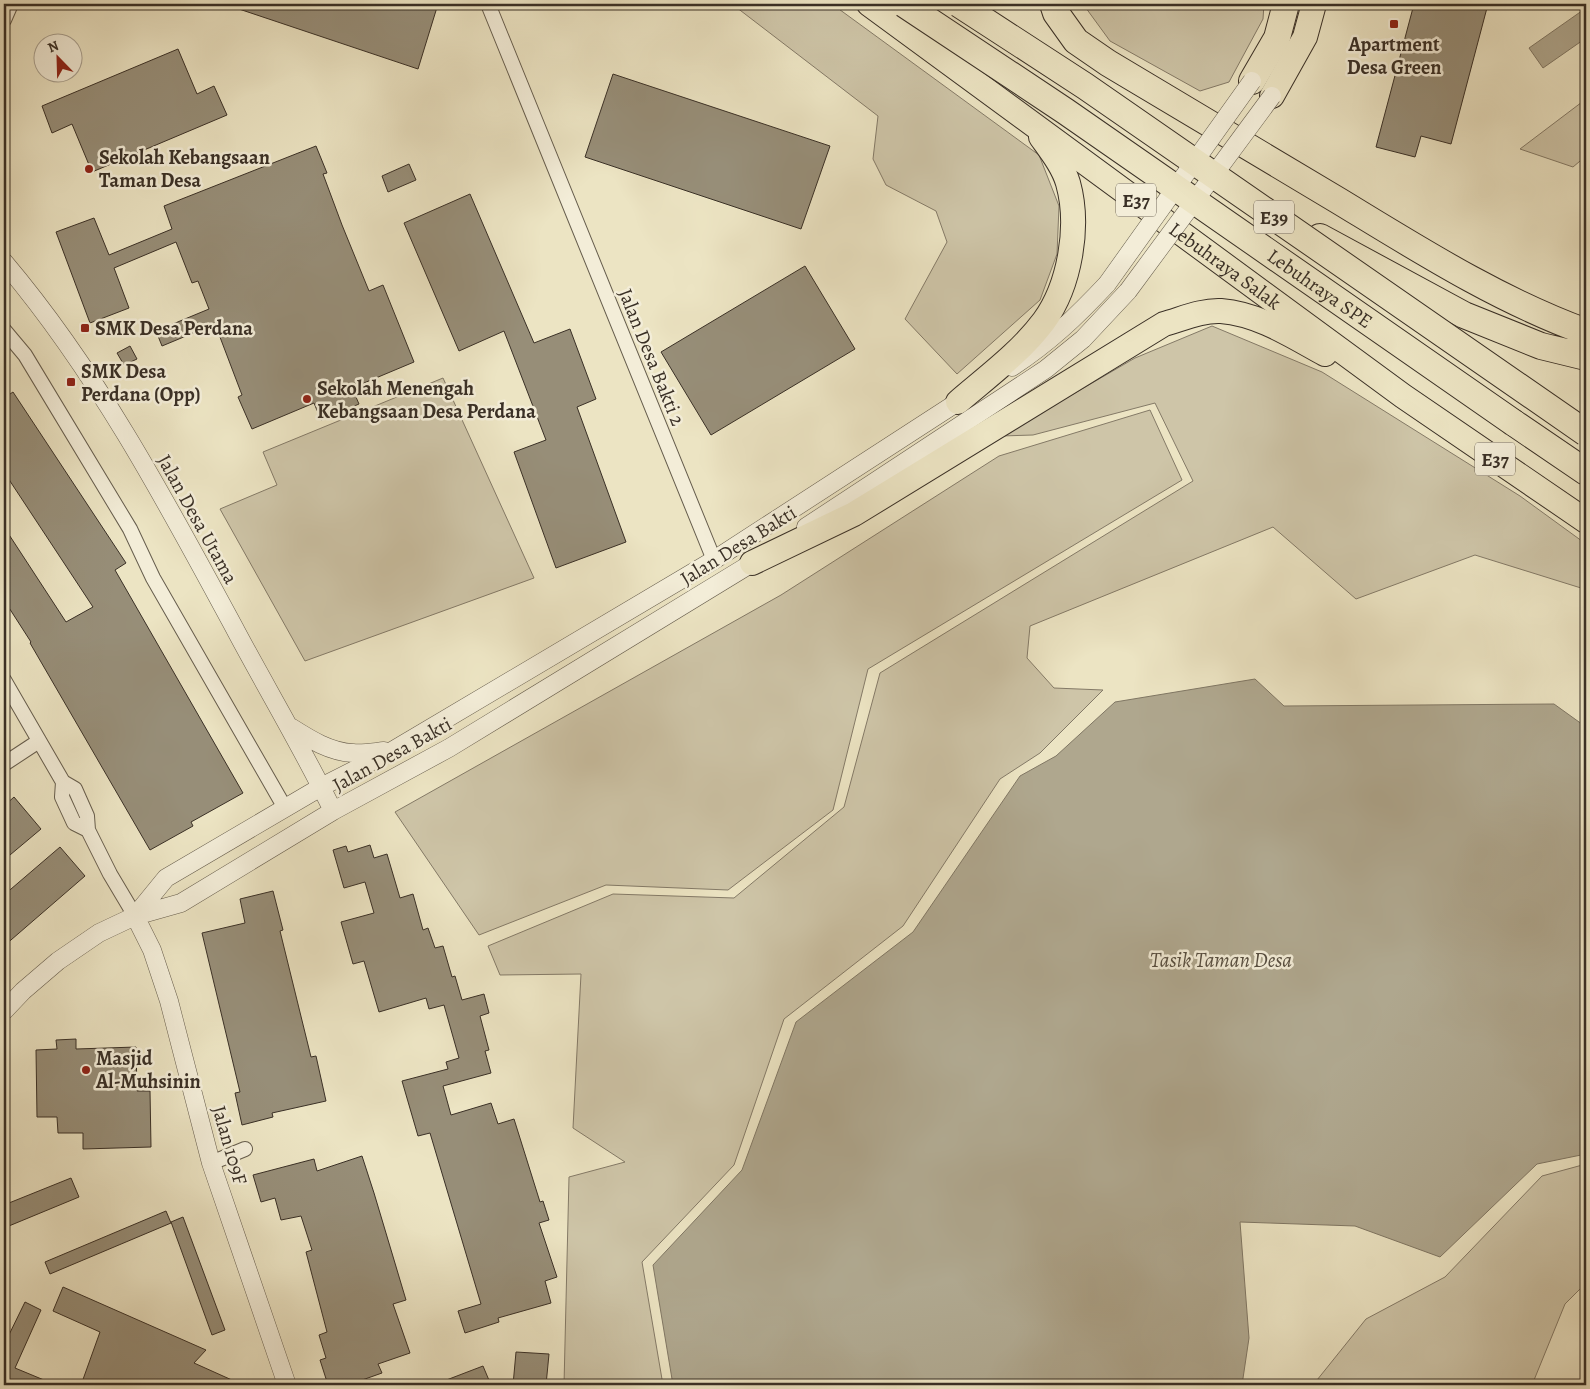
<svg xmlns="http://www.w3.org/2000/svg" width="1590" height="1389" viewBox="0 0 1590 1389" font-family="Alegreya,serif">
  <style>
    .green { fill: #cec5a8; stroke: #847a67 }
    .water { fill: #afa78e; stroke: #807764 }
    .building { fill: #978e78; stroke: #3a3026 }
    .lines { fill: none; stroke-linecap: round; stroke-linejoin: round }
    .minor-casing { stroke: #665d4d; stroke-width: 16 }
    .tertiary-casing { stroke: #665d4d; stroke-width: 19 }
    .trunk-casing { stroke: #3a3026; stroke-width: 26 }
    .motorway-casing { stroke: #3a3026; stroke-width: 28 }
    .minor { stroke: #f3edd8; stroke-width: 14 }
    .tertiary { stroke: #f3edd8; stroke-width: 18 }
    .trunk { stroke: #ece4c3; stroke-width: 24 }
    .motorway { stroke: #ece4c3; stroke-width: 26 }
    .tertiary-bridge-casing { stroke: #665d4d; stroke-width: 19; stroke-linecap: butt }
    .motorway-bridge-casing { stroke: #3a3026; stroke-width: 28; stroke-linecap: butt }
    .tertiary-bridge { stroke: #f3edd8; stroke-width: 18 }
    .motorway-bridge { stroke: #ece4c3; stroke-width: 26 }
    .poi-dot { fill: #8f2418; stroke: #f3edd8; stroke-width: 2 }
    .labels { text-anchor: middle; stroke-width: 5; stroke-linejoin: round; paint-order: stroke }
    .shield { fill: #f3edd8; stroke: #72695b; stroke-width: 1 }
    .shield-label { font-size: 19px; font-weight: bold; fill: #3a3026 }
    .poi-label { font-size: 20px; font-weight: bold; fill: #3a3026; stroke: #f3edd8; text-anchor: start }
    .street-label { font-size: 20px; fill: #3a3026; stroke: #f3edd8 }
    .water-label { font-size: 21px; font-style: italic; fill: #574e40; stroke: #f3edd8 }
  </style>
  <rect width="100%" height="100%" fill="#ece4c3"/>
  <filter id="stains"><feTurbulence type="fractalNoise" baseFrequency=".004" numOctaves="4"/><feColorMatrix values="0 0 0 0 .2 0 0 0 0 .09 0 0 0 0 .02 0 0 0 .5 -.17"/></filter>
  <radialGradient id="worn" r=".72"><stop offset=".6" stop-color="#630" stop-opacity="0"/><stop offset="1" stop-color="#630" stop-opacity=".3"/></radialGradient>
  <path class="green" d="M 732,4 L 832,4 L 1039,155 L 1059,206 L 1057,254 L 1040,300 L 957,374 L 905,319 L 947,242 L 936,211 L 886,185 L 873,159 L 878,116 Z
    M 1083,4 L 1264,4 L 1263,19 L 1229,82 L 1200,91 L 1110,41 Z
    M 1586,99 L 1586,156 L 1573,167 L 1520,149 Z
    M 1212,326 L 1322,372 L 1520,496 L 1586,544 L 1586,592 L 1581,588 L 1475,555 L 1356,599 L 1273,527 L 1030,626 L 1027,658 L 1054,688 L 1103,690 L 1040,753 L 1000,779 L 903,926 L 784,1019 L 734,1165 L 642,1262 L 663,1385 L 564,1385 L 569,1177 L 625,1162 L 573,1128 L 581,974 L 500,975 L 488,946 L 613,894 L 734,898 L 844,807 L 880,673 L 1193,481 L 1155,403 L 1033,435 L 1001,436 L 1135,358 Z
    M 443,378 L 534,578 L 305,661 L 220,509 L 277,485 L 263,452 Z
    M 1150,410 L 1182,480 L 868,669 L 833,810 L 728,890 L 606,885 L 479,935 L 395,812 L 781,595 L 999,456 Z
    M 1586,1164 L 1586,1283 L 1565,1304 L 1532,1385 L 1313,1385 L 1366,1319 L 1445,1277 L 1542,1176 Z"/>
  <path class="water" d="M 1586,8 L 1586,38 L 1543,68 L 1529,48 Z
    M 1255,679 L 1284,706 L 1554,704 L 1586,727 L 1586,1154 L 1537,1164 L 1440,1257 L 1355,1226 L 1240,1222 L 1249,1338 L 1242,1385 L 673,1385 L 653,1265 L 742,1170 L 796,1022 L 913,932 L 1020,776 L 1056,756 L 1115,702 Z"/>
  <path class="building" d="M 230,4 L 438,4 L 418,69 L 230,6 Z
    M 1414,4 L 1488,4 L 1451,144 L 1421,136 L 1415,157 L 1376,147 Z
    M 178,49 L 197,94 L 214,86 L 227,115 L 92,172 L 72,124 L 52,133 L 42,106 Z
    M 613,74 L 830,146 L 801,229 L 585,157 Z
    M 316,146 L 327,173 L 323,174 L 342,225 L 369,291 L 383,285 L 414,362 L 352,388 L 359,404 L 321,420 L 314,403 L 252,429 L 238,397 L 242,395 L 215,324 L 162,346 L 156,331 L 209,309 L 198,281 L 192,283 L 176,242 L 114,268 L 129,308 L 90,323 L 56,232 L 94,218 L 109,255 L 172,229 L 164,206 Z
    M 409,164 L 416,180 L 388,192 L 382,176 Z
    M 470,194 L 534,343 L 570,329 L 596,399 L 577,407 L 626,542 L 556,568 L 514,452 L 546,440 L 504,331 L 459,351 L 404,223 Z
    M 805,266 L 855,349 L 711,435 L 661,352 Z
    M 130,346 L 137,359 L 124,365 L 117,353 Z
    M 13,392 L 126,563 L 115,570 L 243,793 L 191,822 L 193,826 L 150,850 L 30,643 L 31,642 L 4,600 L 4,527 L 66,622 L 93,607 L 4,472 L 4,398 Z
    M 14,797 L 41,829 L 4,860 L 4,806 Z
    M 370,845 L 374,858 L 387,854 L 400,898 L 413,894 L 423,930 L 428,928 L 435,948 L 443,946 L 452,977 L 455,976 L 462,1000 L 484,994 L 489,1013 L 480,1016 L 489,1050 L 485,1051 L 491,1073 L 443,1086 L 451,1115 L 491,1103 L 498,1124 L 514,1119 L 540,1202 L 543,1201 L 549,1220 L 539,1223 L 557,1277 L 545,1281 L 551,1303 L 498,1318 L 499,1322 L 465,1333 L 458,1311 L 481,1304 L 430,1133 L 418,1136 L 402,1081 L 448,1069 L 446,1062 L 459,1058 L 444,1005 L 429,1009 L 426,998 L 379,1012 L 364,961 L 353,964 L 341,922 L 374,913 L 365,882 L 344,888 L 333,850 L 346,846 L 348,852 Z
    M 60,847 L 85,876 L 4,946 L 4,895 Z
    M 273,891 L 283,930 L 280,931 L 311,1057 L 316,1056 L 326,1101 L 272,1113 L 273,1117 L 242,1125 L 235,1093 L 240,1092 L 202,933 L 245,923 L 240,899 Z
    M 76,1039 L 76,1049 L 136,1047 L 137,1091 L 150,1091 L 151,1147 L 83,1149 L 83,1133 L 58,1133 L 57,1117 L 37,1117 L 36,1050 L 57,1049 L 56,1040 Z
    M 362,1156 L 374,1193 L 406,1300 L 393,1304 L 410,1353 L 378,1364 L 382,1373 L 348,1385 L 328,1385 L 320,1360 L 326,1358 L 319,1335 L 327,1332 L 306,1252 L 312,1250 L 301,1216 L 281,1220 L 275,1198 L 261,1202 L 253,1175 L 314,1159 L 317,1171 Z
    M 71,1178 L 79,1197 L 4,1228 L 4,1205 Z
    M 166,1211 L 171,1223 L 50,1274 L 45,1262 Z
    M 183,1217 L 225,1330 L 212,1335 L 171,1222 Z
    M 63,1287 L 206,1350 L 194,1363 L 243,1385 L 81,1385 L 100,1332 L 53,1311 Z
    M 25,1302 L 41,1310 L 15,1368 L 56,1385 L 4,1385 L 4,1345 Z
    M 516,1352 L 549,1354 L 546,1385 L 513,1385 Z
    M 483,1366 L 491,1385 L 436,1385 L 436,1384 Z"/>
  <g class="lines">
    <defs>
      <path id="minor" d="M 488,4 L 714,560
        M 4,20 L 11,4
        M 4,330 L 25,355 L 130,529 L 153,578 L 285,808
        M 4,680 L 63,782 L 75,789 L 87,816 L 88,830 L 110,874 L 135,916
        M 4,764 L 39,741
        M 63,782 L 62,797 L 74,823 L 88,830
        M 211,1163 L 245,1149"/>
      <path id="tertiary" d="M 4,262 C 98,373 167,503 236,631 C 268,691 303,749 333,811
        M 1012,367 C 1050,342 1076,317 1107,284
        M 806,527 L 1046,369 L 1083,339 L 1128,291
        M 289,726 C 308,738 329,752 353,753 C 363,754 374,752 384,751
        M 135,916 L 166,878 L 321,787 L 392,751 L 714,560 L 967,396
        M 135,916 L 152,950 L 169,1001 L 211,1163 L 287,1385
        M 4,1011 L 23,991 L 58,961 L 99,933 L 135,916 L 181,903 L 333,811 L 449,748 L 762,557"/>
      <g id="trunk">
        <path id="s1" d="M 869,4 L 1403,396 L 1586,521"/>
        <path d="M 1272,96 L 1305,37 L 1314,4"/>
        <path d="M 958,402 C 987,377 1021,352 1044,321 C 1070,285 1080,226 1068,183 C 1063,166 1051,151 1041,137"/>
        <path d="M 752,563 L 854,514 L 1164,324 C 1182,319 1202,310 1221,311 C 1259,314 1292,336 1325,354"/>
      </g>
      <path id="motorway" d="M 1053,4 L 1056,13 L 1076,41 L 1108,63 C 1185,109 1262,155 1339,201 C 1418,249 1498,300 1586,332
        M 1252,81 L 1277,38 L 1286,4
        M 1320,237 L 1464,315 L 1541,346 L 1586,357
        M 1514,423 L 1586,472"/>
    </defs>
    <use href="#minor" class="minor-casing"/>
    <use href="#tertiary" class="tertiary-casing"/>
    <use href="#trunk" class="trunk-casing"/>
    <use href="#motorway" class="motorway-casing"/>
    <use href="#minor" class="minor"/>
    <use href="#tertiary" class="tertiary"/>
    <use href="#trunk" class="trunk"/>
    <use href="#motorway" class="motorway"/>
    <defs>
      <path id="tertiary-bridge" d="M 1107,284 L 1252,81
        M 1128,291 L 1272,96"/>
      <g id="motorway-bridge">
        <path id="s2" d="M 904,4 L 1065,111 L 1514,423"/>
        <path d="M 959,4 L 1085,86 L 1586,433"/>
      </g>
    </defs>
    <use href="#tertiary-bridge" class="tertiary-bridge-casing"/>
    <use href="#motorway-bridge" class="motorway-bridge-casing"/>
    <use href="#tertiary-bridge" class="tertiary-bridge"/>
    <use href="#motorway-bridge" class="motorway-bridge"/>
  </g>
  <g class="poi-dot">
    <rect x="1389" y="19" width="10" height="10" rx="2.5"/>
    <circle cx="89" cy="169" r="5"/>
    <rect x="80" y="323" width="10" height="10" rx="2.5"/>
    <rect x="66" y="377" width="10" height="10" rx="2.5"/>
    <circle cx="307" cy="399" r="5"/>
    <circle cx="86" cy="1070" r="5"/>
  </g>
  <g class="labels">
    <g class="shield">
      <rect x="1116" y="183.5" width="40" height="33" rx="4"/>
      <rect x="1254" y="200.5" width="40" height="33" rx="4"/>
      <rect x="1475" y="442.5" width="40" height="33" rx="4"/>
    </g>
    <g class="shield-label">
      <text x="1136" y="207">E37</text>
      <text x="1274" y="224">E39</text>
      <text x="1495" y="466">E37</text>
    </g>
    <g class="poi-label">
      <text x="1394" y="51" text-anchor="middle">Apartment<tspan x="1394" dy="23">Desa Green</tspan></text>
      <text x="99" y="164">Sekolah Kebangsaan<tspan x="99" dy="23">Taman Desa</tspan></text>
      <text x="95" y="335">SMK Desa Perdana</text>
      <text x="81" y="378">SMK Desa<tspan x="81" dy="23">Perdana (Opp)</tspan></text>
      <text x="317" y="395">Sekolah Menengah<tspan x="317" dy="23">Kebangsaan Desa Perdana</tspan></text>
      <text x="96" y="1065">Masjid<tspan x="96" dy="23">Al-Muhsinin</tspan></text>
    </g>
    <g class="street-label">
      <text dy="7" stroke="none"><textPath href="#s1" startOffset="442">Lebuhraya Salak</textPath></text>
      <text dy="7" stroke="none"><textPath href="#s2" startOffset="504">Lebuhraya SPE</textPath></text>
      <text transform="translate(652 357) rotate(68)" y="7">Jalan Desa Bakti 2</text>
      <text transform="translate(198 519) rotate(61)" y="7">Jalan Desa Utama</text>
      <text transform="translate(738 545) rotate(-32)" y="7">Jalan Desa Bakti</text>
      <text transform="translate(392 754) rotate(-29)" y="7">Jalan Desa Bakti</text>
      <text transform="translate(230 1145) rotate(74)" y="7">Jalan 109F</text>
    </g>
    <g class="water-label">
      <text x="1221" y="967">Tasik Taman Desa</text>
    </g>
  </g>
  <rect width="1590" height="1389" fill="none" stroke="#ece4c3" stroke-width="20"/>
  <rect x="5" y="5" width="1580" height="1379" fill="none" stroke="#3a3026" stroke-width="2.5"/>
  <rect x="10" y="10" width="1570" height="1369" fill="none" stroke="#3a3026"/>
  <g transform="translate(58 58) rotate(337)"><circle r="24" fill="#f3edd8" stroke="#a9a191"/>
  <path d="M0-4L9 19L0 12L-9 19Z" fill="#8f2418"/>
  <text y="-8" font-size="14" font-weight="bold" text-anchor="middle" fill="#3a3026">N</text>
  </g>
  <rect width="100%" height="100%" filter="url(#stains)"/>
  <rect width="100%" height="100%" fill="url(#worn)"/>
</svg>
